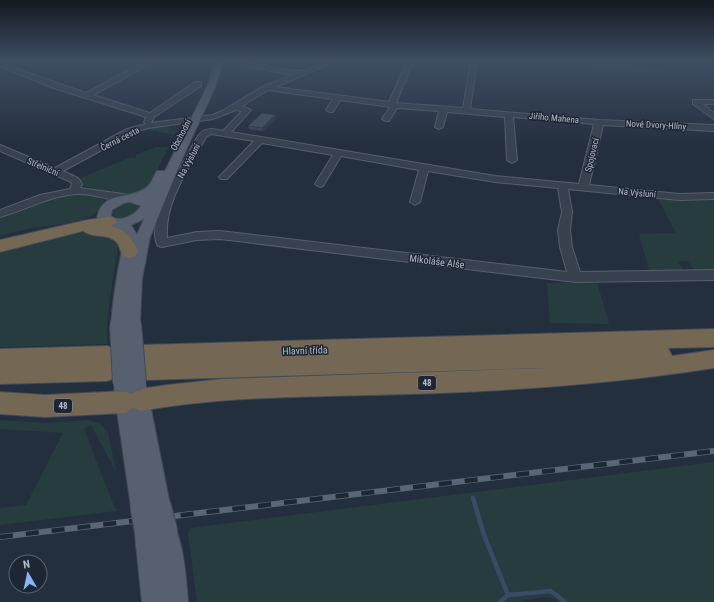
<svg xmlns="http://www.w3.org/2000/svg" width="714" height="602" viewBox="0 0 714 602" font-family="'Roboto Condensed',sans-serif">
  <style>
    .green { fill: #263c3f }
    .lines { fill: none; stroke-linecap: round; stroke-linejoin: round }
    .stream { stroke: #394c67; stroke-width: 4.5 }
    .minor-casing { stroke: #565f6c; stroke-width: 2 }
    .major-casing { stroke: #414a57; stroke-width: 2 }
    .highway-casing { stroke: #434c59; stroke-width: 2 }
    .minor { fill: #38414e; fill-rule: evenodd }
    .major { fill: #56606e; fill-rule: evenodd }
    .highway { fill: #746855; fill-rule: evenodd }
    .rail-casing { stroke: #5a6575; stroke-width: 6 }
    .rail { stroke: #1d2633; stroke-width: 4.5; stroke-dasharray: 13; stroke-linecap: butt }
    .major-bridge-far1-casing { stroke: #414a57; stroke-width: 20; stroke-linecap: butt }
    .major-bridge-casing { stroke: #414a57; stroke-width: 25; stroke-linecap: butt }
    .major-bridge-far1 { stroke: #56606e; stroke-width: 18 }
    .major-bridge { stroke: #56606e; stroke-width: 23 }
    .wall { fill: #3b4654 }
    .shaded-wall { fill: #303945 }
    .building { fill: #455162; stroke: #303945 }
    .labels { text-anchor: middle; stroke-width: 3; stroke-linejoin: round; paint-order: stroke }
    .far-street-label { font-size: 9px; fill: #b4bcc9; stroke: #1d2633 }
    .shield { fill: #1d2633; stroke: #878f9c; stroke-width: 1 }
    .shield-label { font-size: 9px; font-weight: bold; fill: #b4bcc9 }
    .street-label { font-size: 10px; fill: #b4bcc9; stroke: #1d2633 }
  </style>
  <rect width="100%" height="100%" fill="#242f3e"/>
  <path class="green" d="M 588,61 L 622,61 L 629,68 L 670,69 L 673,73 L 596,71 Z
    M 165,126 L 177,130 L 176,135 L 143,129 Z
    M 156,147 L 169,147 L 155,174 L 153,186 L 139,195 L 118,195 L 80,185 L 77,180 L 83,177 L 131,157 L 136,158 L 136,155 Z
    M 69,195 C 80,195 93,193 103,200 L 104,203 C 91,225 62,223 40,227 C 26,229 13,232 0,236 L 0,217 L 27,206 Z
    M 657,197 L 714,198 L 714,269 L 695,270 L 687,261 L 678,262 L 685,271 L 649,270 L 639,234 L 676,233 Z
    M 131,202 L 139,206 C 137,217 122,220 114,216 L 112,212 L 116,207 L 123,203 Z
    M 92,233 C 103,235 113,236 118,247 L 110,297 L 107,324 L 107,344 L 0,347 L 0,249 L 61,234 Z
    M 597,282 L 609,324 L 550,323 L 547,283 Z
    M 0,420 L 47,423 L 89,420 L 101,424 L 108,432 L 116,472 L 91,425 L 84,429 L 116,511 L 0,525 L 0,508 L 26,505 L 63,433 L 0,429 Z
    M 714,462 L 714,602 L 559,602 C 548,593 530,599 519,602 L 197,602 L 188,533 L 190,528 Z"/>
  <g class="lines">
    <path class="stream" d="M 473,498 L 484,535 L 508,595
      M 500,602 L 508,595 L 551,591 L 565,602"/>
    <defs>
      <path id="minor" d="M 12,61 L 22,61 L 11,67 L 86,93 L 146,61 L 155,61 L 93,95 L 150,113 L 195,82 L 201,82 L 201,86 L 154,117 L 151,123 L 212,115 L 222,111 L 264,86 L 293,75 L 236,64 L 233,61 C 255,61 277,71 299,71 C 308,72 321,61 335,61 L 276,87 L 389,102 L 407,61 L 413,61 L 396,103 L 463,108 L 471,61 L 477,61 L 470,109 L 599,120 L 714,125 L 714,131 L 603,125 L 589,185 L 679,194 L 712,193 L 714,193 L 714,199 L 679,200 L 568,189 L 572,212 L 570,230 L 572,247 L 580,272 L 714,270 L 714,280 L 575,282 L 220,239 L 197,240 L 162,247 L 158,246 C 145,224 178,172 189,152 C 192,147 195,139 200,134 C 206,127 214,129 223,131 L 242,111 L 236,110 L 213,119 L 148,128 L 133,133 L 63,171 L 78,178 L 82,184 L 80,188 L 129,195 L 133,196 L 134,198 L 133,200 C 117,204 95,193 77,194 C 49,196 26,210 0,217 L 0,210 L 40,195 L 70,189 L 72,184 L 71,182 L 0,151 L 0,145 L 55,168 L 127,129 L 146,124 L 144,122 L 146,117 L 51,87 L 2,67 ZM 268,90 L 333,99 L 326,110 L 330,112 L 333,112 L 340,100 L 390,107 L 382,119 L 386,121 L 389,121 L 397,108 L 439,111 L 435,127 L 439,129 L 443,127 L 447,112 L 505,117 L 507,160 L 512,163 L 517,160 L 513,117 L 594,124 L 579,184 L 495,176 L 231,132 L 251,110 L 242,106 ZM 211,134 L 254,141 L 221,175 L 219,177 L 221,179 L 227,179 L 262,143 L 333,155 L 315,184 L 320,187 L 323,186 L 341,156 L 419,170 L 410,202 L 415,205 L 420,202 L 428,171 L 495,182 L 558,188 L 562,212 L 558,230 L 560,247 L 567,272 L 220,231 L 197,232 L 167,238 C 164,202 190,167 206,137 Z
        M 693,100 L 714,100 L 714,104 L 703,104 L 714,113 L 714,119 L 693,104 Z"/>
      <path id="major" d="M 214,61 L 222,61 L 217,83 L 182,159 L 150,237 L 142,279 L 140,324 L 138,329 L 132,331 L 126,328 L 119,332 L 113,330 L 111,325 C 113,301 116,278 121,255 C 122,248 126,239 122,233 C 117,225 104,228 97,217 C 104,189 130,201 147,187 C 151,184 154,176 157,171 L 165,171 L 209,83 ZM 130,202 L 141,206 C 135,215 121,223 111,216 L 112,210 L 124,203 ZM 144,219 L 137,235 L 131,225 Z
        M 138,380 L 145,383 L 147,389 L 170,505 L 167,513 L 159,516 L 151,513 L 142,518 L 134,515 L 131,507 L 114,390 L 116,384 L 123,381 L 130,385 Z
        M 166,520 L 174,524 C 184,548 186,576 188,602 L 142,602 L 135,535 L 139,527 L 147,523 L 156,528 L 158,524 Z"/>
      <path id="highway" d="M 108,217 L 114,218 L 116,222 L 111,226 C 125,230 133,238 138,252 L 135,256 L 129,258 L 123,256 C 121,253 120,248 118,244 C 109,232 93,239 83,231 L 0,252 L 0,240 L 87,220 Z
        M 714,329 L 714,347 L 668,348 L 672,356 L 714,350 L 714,368 C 612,384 510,391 408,394 C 318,397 229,395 140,411 L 134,408 L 125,413 L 45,417 L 0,414 L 0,392 L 45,395 L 125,391 L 131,394 L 140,389 L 167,385 L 223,379 L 545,368 L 144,380 L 136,377 L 133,370 L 136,363 L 139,362 L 135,360 L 131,354 L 135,348 L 142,345 Z
        M 107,346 L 114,349 L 118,355 L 114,361 L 111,363 L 115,364 L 118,371 L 115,378 L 107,381 L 0,384 L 0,349 Z"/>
    </defs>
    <use href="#minor" class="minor-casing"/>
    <use href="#major" class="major-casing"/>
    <use href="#highway" class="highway-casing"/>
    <use href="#minor" class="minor"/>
    <use href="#major" class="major"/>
    <use href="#highway" class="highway"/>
    <defs>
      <path id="rail" d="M 0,537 L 714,451"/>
    </defs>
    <use href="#rail" class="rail-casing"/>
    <use href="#rail" class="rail"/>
    <defs>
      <path id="major-bridge-far1" d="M 132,324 L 137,382
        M 119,325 L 122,383"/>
      <path id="major-bridge" d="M 159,505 L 166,532
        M 142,507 L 147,535"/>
    </defs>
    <use href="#major-bridge-far1" class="major-bridge-far1-casing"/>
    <use href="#major-bridge" class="major-bridge-casing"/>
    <use href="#major-bridge-far1" class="major-bridge-far1"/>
    <use href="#major-bridge" class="major-bridge"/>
  </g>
  <path class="wall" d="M 275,115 L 276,118 L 263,131 L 249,129 L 248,126 Z"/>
  <path class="shaded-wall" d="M 275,115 L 276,118 L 263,131 L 262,128 Z"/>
  <path class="building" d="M 262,113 L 275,115 L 262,128 L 248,126 Z"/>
  <linearGradient id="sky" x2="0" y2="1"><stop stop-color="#141a22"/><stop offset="0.42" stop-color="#3f4d63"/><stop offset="1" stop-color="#3f4d63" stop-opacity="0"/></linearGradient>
  <rect width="714" height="146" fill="url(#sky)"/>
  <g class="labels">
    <g class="far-street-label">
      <text transform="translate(554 118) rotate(5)" y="3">Jiřího Mahena</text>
      <text transform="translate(656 125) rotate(3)" y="3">Nové Dvory-Hlíny</text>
      <text transform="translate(181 135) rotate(-62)" y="3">Obchodní</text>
      <text transform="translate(120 139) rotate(-27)" y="3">Černá cesta</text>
      <text transform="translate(592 155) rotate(-76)" y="3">Spojovací</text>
      <text transform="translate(189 161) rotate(-62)" y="3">Na Výsluní</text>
      <text transform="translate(43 167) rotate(23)" y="3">Střelniční</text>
      <text transform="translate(637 193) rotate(5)" y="3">Na Výsluní</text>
    </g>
    <g class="shield">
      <rect x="418" y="376" width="18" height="14" rx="3"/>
      <rect x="54" y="399" width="18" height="14" rx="3"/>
    </g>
    <g class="shield-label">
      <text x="427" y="386">48</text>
      <text x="63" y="409">48</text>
    </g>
    <g class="street-label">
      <text transform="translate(437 261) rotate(7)" y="4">Mikoláše Alše</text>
      <text transform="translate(305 350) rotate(-2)" y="4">Hlavní třída</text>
    </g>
  </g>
  <g transform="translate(28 574) rotate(351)"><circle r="19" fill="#1d2633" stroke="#59626f"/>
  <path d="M0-3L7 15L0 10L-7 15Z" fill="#8ab4f8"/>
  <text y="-6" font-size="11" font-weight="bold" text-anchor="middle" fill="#b4bcc9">N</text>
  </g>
</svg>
